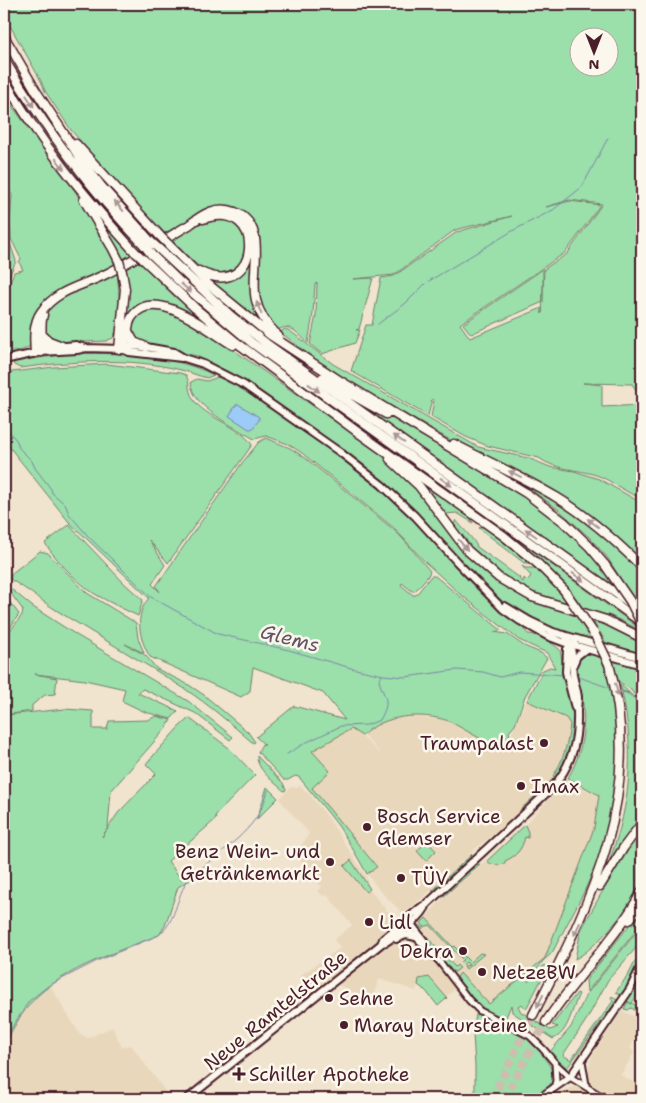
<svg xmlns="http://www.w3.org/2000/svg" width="646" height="1103" viewBox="0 0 646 1103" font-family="'Shantell Sans',sans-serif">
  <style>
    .built { fill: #e9d7bb }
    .green { fill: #9bdfab; stroke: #727f6b; fill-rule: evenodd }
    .water { fill: #9ccbf7; stroke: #7b86a5 }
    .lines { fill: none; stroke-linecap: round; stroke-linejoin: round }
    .stream { stroke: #7b86a5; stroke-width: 1 }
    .highway-tunnel { stroke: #cfbdae; stroke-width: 8; stroke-dasharray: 8 4; stroke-linecap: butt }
    .minor-casing { stroke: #4a1f2b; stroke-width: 9 }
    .major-casing { stroke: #4a1f2b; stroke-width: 10 }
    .highway-casing { stroke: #4a1f2b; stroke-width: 11 }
    .minor { stroke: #fbf7ec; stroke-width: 5 }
    .major { stroke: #fbf7ec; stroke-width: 6 }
    .highway { stroke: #fbf7ec; stroke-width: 8 }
    .highway-bridge-casing { stroke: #4a1f2b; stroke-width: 11; stroke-linecap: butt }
    .highway-bridge { stroke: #fbf7ec; stroke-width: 8 }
    .oneway { fill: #ab9695 }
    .poi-dot { fill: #4a1f2b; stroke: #fbf7ec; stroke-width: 2 }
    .labels { text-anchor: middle; stroke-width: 5; stroke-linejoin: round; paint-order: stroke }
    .poi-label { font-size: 19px; fill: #4a1f2b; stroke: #fbf7ec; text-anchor: start }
    .street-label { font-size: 19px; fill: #4a1f2b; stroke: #fbf7ec }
    .water-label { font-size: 20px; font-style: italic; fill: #635368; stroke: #fbf7ec }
  </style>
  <rect width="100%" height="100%" fill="#f0e4cf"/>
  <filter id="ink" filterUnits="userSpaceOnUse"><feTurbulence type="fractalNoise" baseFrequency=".02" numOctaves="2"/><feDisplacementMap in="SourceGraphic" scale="10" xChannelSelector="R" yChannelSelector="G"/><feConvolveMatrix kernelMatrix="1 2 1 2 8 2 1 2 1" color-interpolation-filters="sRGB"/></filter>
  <g filter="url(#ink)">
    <path class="built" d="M 526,701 L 573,722 L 572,738 L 568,758 L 555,780 L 523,811 L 476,848 L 427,894 L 403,914 L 379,890 L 368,875 L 378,867 L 373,861 L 311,788 L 330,771 L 311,751 L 352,729 L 362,736 L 382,756 L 364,734 L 387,719 L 415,717 L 445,720 L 478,735 L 499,749 L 509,740 Z
      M 567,779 L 599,796 L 594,828 L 545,958 L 489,1004 L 464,989 L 454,990 L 446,997 L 429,977 L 418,985 L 416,991 L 379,979 L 373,996 L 356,995 L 337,983 L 314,993 L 301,975 L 340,948 L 334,940 L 352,925 L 327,895 L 323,896 L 318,891 L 322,887 L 301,864 L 299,850 L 309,833 L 279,799 L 291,787 L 296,788 L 300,786 L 309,794 L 327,816 L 366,876 L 370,890 L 394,919 L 400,921 L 406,927 L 417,927 L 439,902 L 525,825 Z
      M 50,985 L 79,1033 L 88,1038 L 112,1027 L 122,1047 L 131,1045 L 171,1099 L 4,1099 L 4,1045 L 26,1007 Z
      M 622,1011 L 642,1020 L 642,1030 L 636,1036 L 630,1048 L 634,1052 L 621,1075 L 641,1087 L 634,1099 L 548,1099 L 570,1088 L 591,1081 L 587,1075 L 592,1056 Z"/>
    <path class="green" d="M 4,4 L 642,4 L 642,399 L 632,384 L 583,383 L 602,385 L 602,407 L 642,405 L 642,498 C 626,494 612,480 596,475 C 578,469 555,470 539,458 L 488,446 L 466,437 L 431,417 L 434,400 L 432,399 L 428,416 L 351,371 L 366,325 L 372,325 L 381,278 L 394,276 L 457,232 L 512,216 L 455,230 L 394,275 L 353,279 L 373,278 L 359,329 L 356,330 L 360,330 L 355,343 L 322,354 L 310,344 L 316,315 L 317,283 L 315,284 L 313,314 L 308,343 C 299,335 290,322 278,330 C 255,308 260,298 257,270 C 254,252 249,234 245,216 L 203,210 L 196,216 L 165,233 L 110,176 L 71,130 L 45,91 L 41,81 L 4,15 ZM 578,38 L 608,38 L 608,68 L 578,68 ZM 569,200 L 602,204 L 567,254 L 544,269 L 542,314 L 542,308 L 470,338 L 460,324 L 566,252 L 600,205 L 570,201 L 546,207 Z
      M 4,95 L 75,191 L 110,252 L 115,266 L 92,277 L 66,287 L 51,297 L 30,346 L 23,350 L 8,353 L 4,343 L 4,297 L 14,272 L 23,270 L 19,262 L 21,259 L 11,239 L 10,222 L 12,195 L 4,182 Z
      M 4,207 L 7,207 L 5,228 L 16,261 L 4,288 Z
      M 218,212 C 265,211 250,258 251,286 C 252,299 258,309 260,320 L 209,279 C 216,279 223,280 229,279 C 253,272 260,239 242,222 C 235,216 225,215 218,212 Z
      M 214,218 C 242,222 242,226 248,252 C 244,257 241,265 237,269 C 212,288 187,255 172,240 L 192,227 Z
      M 101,221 L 132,255 L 122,261 Z
      M 146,257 L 193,301 L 238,339 L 439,485 C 359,428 276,373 201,309 C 185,294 158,274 146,257 Z
      M 138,261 L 173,295 L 211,328 L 159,303 L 128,319 L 125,319 L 125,268 Z
      M 543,269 L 543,302 L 471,334 L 463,324 Z
      M 117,273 C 119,289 122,323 113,338 L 106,341 L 59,343 L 44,333 C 44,328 43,322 44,317 C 51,291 96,285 117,273 Z
      M 157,307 L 182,317 L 232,349 L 387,458 L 410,479 L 493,576 L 575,613 L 593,642 L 544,626 L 507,605 L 473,576 L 413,510 L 267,397 L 232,374 L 197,356 L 140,344 L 135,340 L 130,327 L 139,312 Z
      M 285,329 L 290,331 L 333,364 L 478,447 L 528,458 L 550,467 L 574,471 L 599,479 L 638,501 L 642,501 L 642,564 L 607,531 L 357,386 L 316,360 L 280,332 Z
      M 68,354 C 116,352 170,354 214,375 L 207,378 C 198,376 190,372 181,370 C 129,357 73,361 20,368 L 14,365 L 13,362 L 17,361 Z
      M 107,364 L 180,373 L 186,375 C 191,384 186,391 196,403 C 210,419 244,429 252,445 L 168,563 L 149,540 L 165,565 L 152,584 L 160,592 L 156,586 L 242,463 L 259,442 L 266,438 L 290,448 L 304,457 L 394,530 L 404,540 L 430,571 L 428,576 L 415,591 L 412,591 L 402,583 L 401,585 L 413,595 L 416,595 L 431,576 L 435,576 L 501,630 L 494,632 L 507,634 L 524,646 L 541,653 L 547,658 L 525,696 L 515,725 L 509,732 L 510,736 L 499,749 L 449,721 C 421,712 384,714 362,736 L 351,729 L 312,751 L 330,771 L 312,788 L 377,867 L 367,874 C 358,858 349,842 339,827 C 326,809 312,794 299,777 L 295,776 L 288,780 L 284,780 L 258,752 L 262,744 L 265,745 L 256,737 L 294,706 L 345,720 L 323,693 L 253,667 L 250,691 L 241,697 L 150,657 C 139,639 134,615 149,598 L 69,522 L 7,444 L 4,447 L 4,373 L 54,367 Z
      M 218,377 L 245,389 L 264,402 L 369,477 L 395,500 L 484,595 L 517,622 L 528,634 C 538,634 553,643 560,650 L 566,680 L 573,703 L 574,726 L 572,741 L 557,778 L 527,809 L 520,810 L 555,777 L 553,776 C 564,760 568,742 570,724 L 566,718 L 527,701 L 543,670 L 550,667 L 555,668 L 547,653 L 519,640 L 460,594 L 425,562 L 395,529 L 302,453 L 288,444 L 266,436 L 254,439 C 235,427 191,407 191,382 L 197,379 L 207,381 Z
      M 347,395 L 391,418 L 456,456 L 449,451 C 489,475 529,497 564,527 C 584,544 601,566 617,588 Z
      M 520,482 C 530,485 541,492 551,498 C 585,518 614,543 642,571 L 642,606 L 634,600 L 607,557 L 589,537 L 558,509 Z
      M 424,484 L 470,517 L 473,523 L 457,513 L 445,514 Z
      M 456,520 C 462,528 475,540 477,547 L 520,578 L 519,579 L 523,582 L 524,578 L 527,581 L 531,576 L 521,565 L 525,568 L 536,568 L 561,593 L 569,605 C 557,601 544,598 532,593 C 502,579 467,555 454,524 Z
      M 69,525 L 125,584 L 143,600 L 138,616 C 123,609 109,602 95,594 C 80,585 54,558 45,543 Z
      M 498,526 L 635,625 L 638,629 L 611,616 L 584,609 L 568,588 L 542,562 Z
      M 480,527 L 484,527 L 529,563 L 524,563 L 479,528 Z
      M 40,551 L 48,553 L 87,593 L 136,623 L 138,638 L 144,653 L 125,644 L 145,655 L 157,669 L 189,685 L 204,695 L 248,732 L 255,742 L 253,743 C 231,724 209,705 185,689 C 145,663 104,640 64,615 C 45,604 29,590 10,579 L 12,573 Z
      M 11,589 L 33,607 L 78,636 L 188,701 L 233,737 L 230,740 L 195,713 L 143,689 L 138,693 L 178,711 L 171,719 L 145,712 L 122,701 L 125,689 L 85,680 L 35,674 L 57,678 L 55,694 L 45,695 L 32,705 L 32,711 L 5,715 L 65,709 L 93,711 L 93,729 L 107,729 L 109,721 L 148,720 L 156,716 L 171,720 L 167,727 L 111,791 L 108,828 L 102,837 L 118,813 L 156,774 L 146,764 L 178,728 L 189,718 L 229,748 L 255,775 L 215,816 L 216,819 L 168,861 L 181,879 L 197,876 L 178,887 L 165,926 L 159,935 C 119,951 51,973 26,1009 C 17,1020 11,1033 4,1045 L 4,639 L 22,615 L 23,610 L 9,591 Z
      M 4,595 L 19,614 L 4,637 Z
      M 594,622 L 611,626 L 642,641 L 642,655 L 607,645 L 600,632 L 596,630 Z
      M 584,653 L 600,656 L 610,681 L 617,713 L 614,719 L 617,720 L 617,793 L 607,839 L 584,892 L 552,953 L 543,961 L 528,982 L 543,966 L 549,965 L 526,1009 L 522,1004 L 518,1006 L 521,1012 L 550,1030 L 558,1027 L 552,1025 L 577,993 L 579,994 C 572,1008 569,1033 553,1039 L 512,1012 L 511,1005 L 505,1020 C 483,1016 466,996 457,977 L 460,973 L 489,1004 L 545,958 L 594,828 L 599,795 L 568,778 C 583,752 586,726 582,696 C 581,688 578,681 577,673 L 579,672 L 577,671 C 577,663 578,659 584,653 Z
      M 610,658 L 642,667 L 642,705 L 631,690 L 618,681 Z
      M 620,684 L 637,700 L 642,716 L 642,818 L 630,834 L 604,874 C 630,812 636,757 622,692 L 629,693 L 622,691 Z
      M 257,756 L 283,783 L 286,790 L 284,791 C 275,783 256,769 257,756 Z
      M 267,787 L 278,798 L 257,819 Z
      M 525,825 L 528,832 L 528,838 L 525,837 C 522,850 516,856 505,861 L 505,864 C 499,865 492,866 487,861 Z
      M 642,829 C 642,845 645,864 642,880 C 639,900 593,951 575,959 L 581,930 L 617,865 Z
      M 427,841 L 436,851 L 426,861 L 417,851 Z
      M 472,854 L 470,860 L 438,890 L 432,891 Z
      M 351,860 L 370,889 L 366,892 L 344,866 Z
      M 480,864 L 442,898 L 443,895 L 475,865 Z
      M 642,909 L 642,923 L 587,992 L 586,980 Z
      M 426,918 L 453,947 L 454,946 L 470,962 L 480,953 L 484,954 L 466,969 L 464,966 L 469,965 L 466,962 L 463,965 L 460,962 L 463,960 L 430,925 L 424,927 L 421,923 Z
      M 420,925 L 423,928 L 421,930 L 455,967 L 457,965 L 460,968 L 455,972 C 447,970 438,958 436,951 L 419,930 L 417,927 Z
      M 642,925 L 642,941 L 608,980 L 587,1019 L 563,1055 L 571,1060 L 613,1001 L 611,998 L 612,996 L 617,1000 L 567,1068 L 549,1053 L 571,1027 L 586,995 Z
      M 642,947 C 642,964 631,983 620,995 L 616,992 L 630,972 Z
      M 642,971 L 642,980 L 640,984 L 642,986 L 632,1003 L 642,1009 L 642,1014 L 631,1008 L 628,1010 L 624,1009 L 628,1002 L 632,1004 L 627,1001 Z
      M 429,977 L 447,998 L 438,1006 L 425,990 L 418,985 L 419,979 Z
      M 476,1014 C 506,1026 530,1030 546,1060 C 551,1068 554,1071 553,1082 L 533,1099 L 475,1099 L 475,1066 L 473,1034 Z"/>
    <path class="water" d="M 238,404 L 259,417 L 259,420 L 252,429 L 249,429 L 229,416 L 236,405 Z"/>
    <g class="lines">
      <path class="stream" d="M 429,281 L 514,230 L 553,210 L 582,187 L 608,138
        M 378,324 L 406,303 L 425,284
        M 4,426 L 17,441 L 19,448 L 32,461 L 35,468 L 51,489 L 52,493 L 65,504 L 69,514 L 89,537 L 151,597 L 218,634 L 289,650 L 351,668 L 383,675 L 405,677 L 457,670 L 483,672 L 500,677 L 519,672 L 565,675
        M 576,676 L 610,688
        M 619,690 C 633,695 638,700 642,714
        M 287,754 L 307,742 L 341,726 L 367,725 L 380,720 C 391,700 385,700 379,681 L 382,675
        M 4,1040 L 29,1001 L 48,986 L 99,960 L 159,935 C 182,917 174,880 203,867 C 231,843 259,828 268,790"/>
      <path class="highway-tunnel" d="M 492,1099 L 533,1015
        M 504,1099 L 546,1022"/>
      <defs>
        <path id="minor" d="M 410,922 L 424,940 L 426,946
          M 406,927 L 439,961 L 469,1000 L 480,1011 L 530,1036 L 543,1049 L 555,1063 L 570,1077 L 606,1099
          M 582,1061 L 586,1085
          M 554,1088 L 556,1081 L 555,1063"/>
        <path id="major" d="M 122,349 L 127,346 L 146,347 L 174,352 L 184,358 L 203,364 L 244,385 L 341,453 L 382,485 L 415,516 L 457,562 L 503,609 L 520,621 L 547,636 L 563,642 L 642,665
          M 41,352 L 46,348 L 76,345 L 86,348 L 122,349 L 129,352 L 182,358
          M 4,360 L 41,352 L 77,350 L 86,348
          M 505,606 L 530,621 L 553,632 L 642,658
          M 574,643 L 567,649 L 566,672 L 575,708
          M 573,665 L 577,656 L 586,649
          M 396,939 L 406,935 L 416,937
          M 382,943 L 386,942 C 398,934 423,918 427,904
          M 187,1099 L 381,944 L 383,939 L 420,908 L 427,904 L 553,787 C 572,764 578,741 577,712 C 577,707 578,702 578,697 C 577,689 574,682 573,674 C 571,659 575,646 564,635
          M 538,1099 L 570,1077 L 630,989 L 642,964"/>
        <path id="highway" d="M 4,36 L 36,91 L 80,158 L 101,186 L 151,242
          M 4,59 C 44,127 90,189 145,246
          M 4,79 C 40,143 85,197 135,252
          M 76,144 L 160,236
          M 84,200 L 113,249 L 119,261
          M 168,244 L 208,284 L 270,335 L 342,382 L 526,493 L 564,522 L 589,546 L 605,565
          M 159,249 L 231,316 L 267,344 L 642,612
          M 151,254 L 182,284 L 252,343 L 641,622
          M 143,259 L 195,308 L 236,342 L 359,433 L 504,536 L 538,564 L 564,590
          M 199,271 C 261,304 269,196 203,219
          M 129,333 L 134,342 L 146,347
          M 41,334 L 49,341 L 62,346
          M 119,349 L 125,289 L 122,272
          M 122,349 C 130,339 125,327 132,317 C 154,284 210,332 233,345
          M 41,352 C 44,339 39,327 43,315
          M 35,353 C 34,340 33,323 41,312 C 57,289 83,286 106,274 C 135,260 161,241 189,225 C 203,214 217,205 235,212 C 270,227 249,272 256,300 C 259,315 268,326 278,336
          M 322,378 L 386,414
          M 454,444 C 488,462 523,477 556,497 C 588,516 616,541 642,567
          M 390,459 L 419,486 L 467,550 L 499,578 L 532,597 L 606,620 L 642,638
          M 600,886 L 624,847 L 642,823
          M 629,920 L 642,904
          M 533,1015 C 591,901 646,795 609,664
          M 546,1022 C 575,977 617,939 642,891"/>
      </defs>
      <use href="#minor" class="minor-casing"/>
      <use href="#major" class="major-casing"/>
      <use href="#highway" class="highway-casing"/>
      <use href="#minor" class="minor"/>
      <use href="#major" class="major"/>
      <use href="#highway" class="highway"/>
      <defs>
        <path id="highway-bridge" d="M 160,236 L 168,244
          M 151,242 L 159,249
          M 145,246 L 151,254
          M 135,252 L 143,259
          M 119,261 L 122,272
          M 605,565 L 630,601 L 642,625
          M 564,590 L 593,632
          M 595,635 L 609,664"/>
      </defs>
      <use href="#highway-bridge" class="highway-bridge-casing"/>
      <use href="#highway-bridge" class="highway-bridge"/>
    </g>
    <defs><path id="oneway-solid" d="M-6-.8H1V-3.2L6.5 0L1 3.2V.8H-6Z" transform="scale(1.25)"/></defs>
    <g class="oneway">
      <use href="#oneway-solid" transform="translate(30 101) rotate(57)"/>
      <use href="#oneway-solid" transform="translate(60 164) rotate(53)"/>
      <use href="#oneway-solid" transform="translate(119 206) rotate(-131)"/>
      <use href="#oneway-solid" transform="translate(186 288) rotate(42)"/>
      <use href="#oneway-solid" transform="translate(259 308) rotate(-111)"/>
      <use href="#oneway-solid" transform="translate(314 388) rotate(36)"/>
      <use href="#oneway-solid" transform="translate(399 439) rotate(-145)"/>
      <use href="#oneway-solid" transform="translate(515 474) rotate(-154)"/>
      <use href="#oneway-solid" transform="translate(446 482) rotate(36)"/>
      <use href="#oneway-solid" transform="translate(593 523) rotate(-143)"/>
      <use href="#oneway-solid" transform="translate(531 533) rotate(-145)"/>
      <use href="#oneway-solid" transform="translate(463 545) rotate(50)"/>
      <use href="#oneway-solid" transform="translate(578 577) rotate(36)"/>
      <use href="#oneway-solid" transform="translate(617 690) rotate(74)"/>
      <use href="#oneway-solid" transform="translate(577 929) rotate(115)"/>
      <use href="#oneway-solid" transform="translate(540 1001) rotate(117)"/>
    </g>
  </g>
  <g class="poi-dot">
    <circle cx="544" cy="743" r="5"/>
    <circle cx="521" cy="786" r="5"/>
    <circle cx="367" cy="827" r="5"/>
    <circle cx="330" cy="862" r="5"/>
    <circle cx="401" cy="878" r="5"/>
    <circle cx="369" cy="922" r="5"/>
    <circle cx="463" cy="951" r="5"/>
    <circle cx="482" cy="972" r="5"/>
    <circle cx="329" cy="998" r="5"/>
    <circle cx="344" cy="1025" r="5"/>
    <path d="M236.5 1066.5h5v5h5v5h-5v5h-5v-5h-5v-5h5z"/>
  </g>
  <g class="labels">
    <g class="poi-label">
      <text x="534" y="750" text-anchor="end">Traumpalast</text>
      <text x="531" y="793">Imax</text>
      <text x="377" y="823">Bosch Service<tspan x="377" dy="22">Glemser</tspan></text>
      <text x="320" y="858" text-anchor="end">Benz Wein- und<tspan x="320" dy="22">Getränkemarkt</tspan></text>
      <text x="411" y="885">TÜV</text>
      <text x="379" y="929">Lidl</text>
      <text x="453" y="958" text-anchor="end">Dekra</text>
      <text x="492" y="979">NetzeBW</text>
      <text x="339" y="1005">Sehne</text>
      <text x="354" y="1032">Maray Natursteine</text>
      <text x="249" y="1081">Schiller Apotheke</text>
    </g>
    <g class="street-label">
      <text transform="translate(275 1010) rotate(-39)" y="7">Neue Ramtelstraße</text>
    </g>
    <g class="water-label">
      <text transform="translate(290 638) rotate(14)" y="7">Glems</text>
    </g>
  </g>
  <rect width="646" height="1103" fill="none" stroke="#fbf7ec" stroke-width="20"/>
  <rect x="10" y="10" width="626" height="1083" fill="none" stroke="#4a1f2b" stroke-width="2" filter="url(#ink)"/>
  <g transform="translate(594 52) rotate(180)"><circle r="24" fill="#fbf7ec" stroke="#b4a19f"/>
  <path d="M0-4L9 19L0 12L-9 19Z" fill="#4a1f2b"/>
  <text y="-8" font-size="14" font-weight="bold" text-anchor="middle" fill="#4a1f2b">N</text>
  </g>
</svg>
